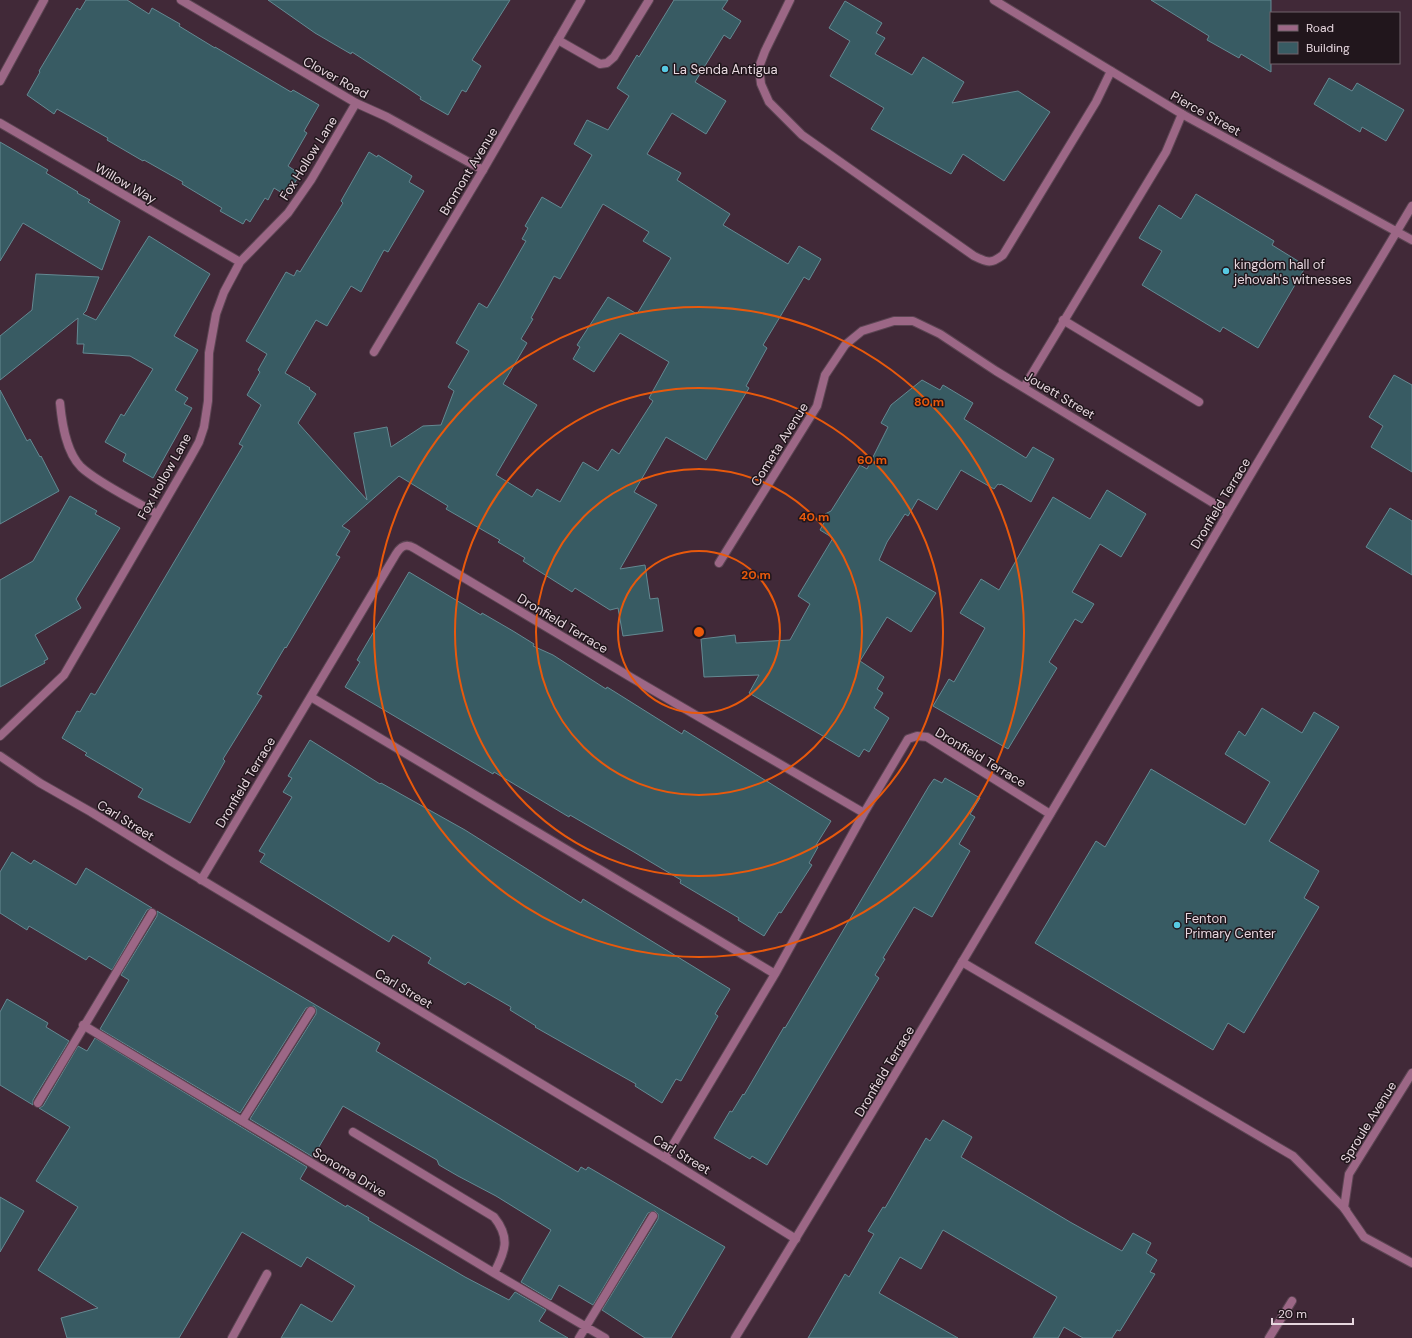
<svg xmlns="http://www.w3.org/2000/svg" width="1412" height="1338" viewBox="0 0 1412 1338" font-family="'DM Sans',sans-serif">
  <style>
    .building { fill: #385b63; stroke: #648992; fill-rule: evenodd }
    .lines { fill: none; stroke-linecap: round; stroke-linejoin: round }
    .service-casing { stroke: #5c4553; stroke-width: 10 }
    .minor-casing { stroke: #5c4553; stroke-width: 10 }
    .tertiary-casing { stroke: #5c4553; stroke-width: 10 }
    .service { stroke: #9c6786; stroke-width: 8 }
    .minor { stroke: #9c6786; stroke-width: 8 }
    .tertiary { stroke: #9c6786; stroke-width: 8 }
    .ring { fill: none; stroke: #e8590c; stroke-width: 2 }
    .poi-dot { fill: #57c9e2; stroke: #21161c; stroke-width: 1.5 }
    .labels { text-anchor: middle; stroke-width: 3; stroke-linejoin: round; paint-order: stroke }
    .poi-label { font-size: 13px; fill: #e7d7df; stroke: #21161c; text-anchor: start }
    .street-label { font-size: 13px; fill: #e7d7df; stroke: #21161c }
    .centre { fill: #e8590c; stroke: #21161c; stroke-width: 2 }
    .ring-label { font-size: 12px; text-anchor: middle; font-weight: bold; fill: #e8590c; stroke: #21161c; stroke-width: 3; stroke-linejoin: round; paint-order: stroke }
  </style>
  <rect width="100%" height="100%" fill="#412938"/>
  <path class="building" d="M 86,0 L 127,0 L 149,14 L 152,8 L 180,24 L 179,26 L 215,48 L 215,47 L 291,92 L 293,90 L 319,105 L 304,131 L 307,133 L 288,166 L 300,174 L 287,196 L 274,188 L 268,200 L 265,198 L 250,222 L 246,219 L 243,224 L 220,211 L 222,208 L 182,184 L 183,182 L 144,160 L 143,161 L 107,140 L 108,138 L 57,109 L 54,114 L 27,95 L 40,72 L 39,71 L 77,8 L 80,10 Z
    M 268,0 L 510,0 L 472,60 L 481,66 L 466,92 L 462,90 L 448,115 L 420,99 L 421,97 L 403,85 L 352,52 L 351,54 L 315,33 Z
    M 674,0 L 728,0 L 722,9 L 741,21 L 730,39 L 724,35 L 695,82 L 726,101 L 706,134 L 672,113 L 647,154 L 681,173 L 677,180 L 730,214 L 723,225 L 788,264 L 799,246 L 821,259 L 809,280 L 804,277 L 763,345 L 767,348 L 746,386 L 749,388 L 706,460 L 666,437 L 634,492 L 657,505 L 620,569 L 645,565 L 650,599 L 658,598 L 663,631 L 623,636 L 618,608 L 610,610 L 575,588 L 572,592 L 523,561 L 525,558 L 498,542 L 500,540 L 446,509 L 448,506 L 399,476 L 342,526 L 350,531 L 336,555 L 340,557 L 286,648 L 285,647 L 257,694 L 262,696 L 223,759 L 225,761 L 190,823 L 138,797 L 143,789 L 85,755 L 87,753 L 62,738 L 77,711 L 80,712 L 91,693 L 95,695 L 243,446 L 239,444 L 261,405 L 247,395 L 260,372 L 258,370 L 267,354 L 246,341 L 286,272 L 294,276 L 297,270 L 300,272 L 343,203 L 341,201 L 369,152 L 377,157 L 378,155 L 412,176 L 409,182 L 424,191 L 388,252 L 384,250 L 361,292 L 351,286 L 327,326 L 316,320 L 285,373 L 310,388 L 309,389 L 316,394 L 298,423 L 367,500 L 354,433 L 387,427 L 391,447 L 423,426 L 441,425 L 454,391 L 448,387 L 469,351 L 456,343 L 479,303 L 487,308 L 499,288 L 526,241 L 522,239 L 528,228 L 525,226 L 542,197 L 561,208 L 592,155 L 574,144 L 587,120 L 608,130 L 629,96 L 617,88 L 637,55 L 639,57 ZM 603,204 L 649,232 L 643,241 L 671,258 L 637,314 L 608,297 L 577,345 L 580,347 L 573,359 L 594,372 L 620,333 L 669,362 L 649,398 L 653,401 L 619,454 L 612,449 L 598,471 L 583,462 L 560,502 L 537,489 L 532,497 L 496,475 L 537,405 L 503,384 L 527,343 L 521,339 L 533,319 L 531,318 L 554,276 L 560,279 Z
    M 1151,0 L 1271,0 L 1271,72 L 1241,54 L 1239,58 L 1207,40 L 1209,36 Z
    M 845,1 L 882,23 L 876,33 L 885,38 L 875,54 L 912,75 L 923,57 L 964,82 L 952,103 L 1018,91 L 1050,112 L 1004,181 L 963,154 L 951,174 L 871,129 L 884,108 L 830,76 L 850,41 L 829,28 Z
    M 1329,78 L 1352,91 L 1357,83 L 1404,110 L 1386,141 L 1362,127 L 1360,132 L 1314,104 Z
    M 0,142 L 48,170 L 46,173 L 78,192 L 77,193 L 90,200 L 88,202 L 120,221 L 102,270 L 23,223 L 0,261 Z
    M 1196,194 L 1274,241 L 1272,245 L 1306,266 L 1258,348 L 1223,327 L 1220,332 L 1142,285 L 1162,251 L 1139,238 L 1159,205 L 1181,219 Z
    M 149,236 L 210,274 L 174,336 L 198,350 L 175,390 L 188,398 L 184,404 L 192,408 L 153,478 L 123,461 L 126,454 L 105,442 L 121,414 L 124,416 L 153,369 L 130,356 L 83,353 L 84,344 L 77,344 L 78,318 L 0,380 L 0,336 L 32,310 L 36,274 L 99,277 L 86,311 L 83,314 L 96,320 Z
    M 1394,375 L 1412,385 L 1412,472 L 1371,447 L 1383,426 L 1369,417 Z
    M 922,380 L 940,390 L 943,385 L 973,403 L 964,419 L 1026,458 L 1033,447 L 1054,459 L 1031,502 L 1001,484 L 1000,485 L 998,484 L 994,489 L 961,470 L 937,510 L 918,499 L 908,516 L 905,514 L 887,542 L 879,560 L 936,593 L 911,632 L 887,617 L 860,661 L 884,677 L 877,689 L 883,693 L 874,708 L 889,718 L 869,752 L 864,749 L 859,757 L 749,693 L 759,675 L 704,677 L 701,639 L 735,635 L 736,643 L 790,640 L 810,604 L 798,596 L 833,538 L 820,530 L 825,521 L 825,514 L 831,511 L 860,465 L 867,469 L 888,427 L 881,423 L 891,405 Z
    M 0,390 L 27,441 L 30,439 L 40,457 L 41,456 L 59,491 L 0,524 Z
    M 1107,490 L 1146,514 L 1121,557 L 1100,544 L 1072,592 L 1094,604 L 1082,623 L 1075,619 L 1049,662 L 1057,668 L 1008,749 L 933,706 L 949,679 L 954,682 L 985,628 L 960,613 L 981,579 L 999,590 L 1053,497 L 1090,519 Z
    M 70,496 L 97,511 L 95,514 L 120,528 L 76,599 L 81,608 L 35,635 L 48,659 L 44,661 L 45,663 L 0,687 L 0,580 L 33,561 Z
    M 1390,508 L 1412,521 L 1412,575 L 1366,547 Z
    M 409,572 L 481,615 L 482,613 L 513,631 L 534,644 L 533,646 L 553,655 L 606,689 L 607,687 L 682,734 L 684,730 L 831,821 L 816,845 L 818,847 L 809,863 L 812,865 L 781,913 L 779,912 L 764,936 L 738,920 L 739,918 L 680,883 L 681,880 L 634,852 L 570,815 L 569,817 L 494,772 L 493,774 L 345,687 L 360,662 L 357,660 Z
    M 1262,708 L 1302,733 L 1314,712 L 1339,727 L 1269,841 L 1319,871 L 1304,898 L 1319,907 L 1244,1033 L 1228,1023 L 1213,1050 L 1035,943 L 1096,841 L 1105,847 L 1151,769 L 1245,825 L 1270,782 L 1225,754 L 1239,731 L 1245,736 Z
    M 310,740 L 380,784 L 381,783 L 465,830 L 581,903 L 583,899 L 730,989 L 715,1014 L 718,1016 L 681,1081 L 676,1079 L 662,1103 L 635,1086 L 636,1084 L 535,1027 L 536,1026 L 510,1010 L 511,1007 L 468,982 L 465,985 L 428,963 L 431,958 L 393,935 L 389,942 L 260,862 L 265,854 L 259,851 L 292,797 L 283,792 L 292,778 L 288,776 Z
    M 945,778 L 980,798 L 970,814 L 975,817 L 959,844 L 970,851 L 932,917 L 914,907 L 883,958 L 885,959 L 875,975 L 879,978 L 767,1165 L 752,1156 L 750,1159 L 714,1138 L 730,1111 L 732,1112 L 743,1094 L 744,1095 L 784,1027 L 785,1028 L 929,786 L 934,779 L 942,783 Z
    M 12,852 L 31,864 L 34,860 L 76,885 L 86,868 L 152,908 L 147,910 L 112,970 L 89,956 L 86,960 L 29,926 L 27,930 L 0,913 L 0,872 Z
    M 157,911 L 380,1043 L 376,1051 L 578,1172 L 581,1167 L 586,1170 L 588,1167 L 725,1247 L 671,1338 L 645,1338 L 602,1310 L 658,1219 L 658,1214 L 655,1211 L 648,1213 L 593,1305 L 559,1285 L 551,1300 L 521,1282 L 551,1230 L 496,1196 L 458,1176 L 439,1165 L 437,1160 L 343,1106 L 313,1157 L 250,1119 L 316,1014 L 316,1009 L 314,1006 L 306,1008 L 240,1113 L 100,1029 L 129,980 L 121,975 L 157,916 Z
    M 7,999 L 48,1023 L 46,1027 L 69,1041 L 33,1100 L 33,1105 L 0,1085 L 0,1012 Z
    M 95,1038 L 307,1167 L 300,1179 L 346,1207 L 347,1205 L 369,1218 L 368,1220 L 465,1277 L 509,1300 L 515,1292 L 546,1310 L 539,1321 L 568,1338 L 281,1338 L 301,1304 L 332,1322 L 355,1286 L 307,1257 L 301,1267 L 242,1232 L 179,1338 L 67,1338 L 61,1318 L 98,1308 L 38,1270 L 78,1207 L 36,1181 L 70,1127 L 39,1108 L 43,1106 L 78,1046 L 87,1051 Z
    M 943,1120 L 972,1137 L 961,1157 L 1070,1222 L 1122,1251 L 1133,1233 L 1151,1243 L 1146,1253 L 1157,1260 L 1150,1272 L 1155,1274 L 1120,1331 L 1117,1330 L 1112,1338 L 1083,1338 L 1064,1327 L 1058,1338 L 1033,1338 L 1057,1297 L 943,1230 L 921,1269 L 900,1257 L 879,1293 L 958,1338 L 808,1338 L 845,1274 L 849,1277 L 874,1234 L 868,1231 L 883,1207 L 885,1208 L 926,1138 L 930,1141 Z
    M 0,1197 L 24,1211 L 0,1252 Z"/>
  <g class="lines">
    <defs>
      <path id="service" d="M 181,0 L 356,103 L 387,117 L 483,170
        M 790,0 L 765,51 L 759,67 L 761,84 L 769,102 L 802,135 L 974,256 C 988,263 991,264 1003,255 L 1096,102 L 1111,71
        M 558,40 L 600,64 L 607,63 L 614,57 L 649,0
        M 0,81 L 44,0
        M 0,123 L 240,262
        M 1063,320 L 1199,402
        M 1024,387 L 1166,152 L 1182,114
        M 60,403 C 62,424 66,452 81,467 C 98,483 136,501 157,514
        M 311,697 L 775,974
        M 0,736 L 64,675 L 189,460 L 199,442 L 204,427 L 208,401 L 209,353 L 216,314 L 224,292 L 240,262 L 288,213 L 311,180 L 356,103
        M 201,880 L 396,554 C 401,546 406,543 414,548 L 632,678 L 864,813
        M 962,962 L 1293,1156 L 1346,1210
        M 665,1158 L 775,974 L 864,813 L 908,739 L 917,736 L 927,737 L 1050,814
        M 232,1338 L 267,1274
        M 1269,1338 L 1292,1301"/>
      <path id="minor" d="M 374,352 L 483,170 L 581,0
        M 719,563 L 817,406 L 825,375 L 845,345 L 862,331 L 894,321 L 913,321 L 940,334 L 996,371 L 1228,512
        M 0,756 L 40,783 L 91,812 L 172,862 L 665,1158 L 796,1239
        M 83,1025 L 494,1273 L 605,1338
        M 1412,1073 L 1349,1174 L 1344,1208 L 1364,1237 L 1412,1263
        M 38,1103 L 152,913
        M 242,1121 L 311,1011
        M 353,1132 L 494,1217 C 511,1238 505,1252 494,1273
        M 579,1338 L 653,1216"/>
      <path id="tertiary" d="M 994,0 L 1182,114 L 1412,240
        M 735,1338 C 902,1065 1066,789 1228,513 C 1288,410 1351,309 1412,206"/>
    </defs>
    <use href="#service" class="service-casing"/>
    <use href="#minor" class="minor-casing"/>
    <use href="#tertiary" class="tertiary-casing"/>
    <use href="#service" class="service"/>
    <use href="#minor" class="minor"/>
    <use href="#tertiary" class="tertiary"/>
  </g>
  <g class="ring">
    <circle cx="699" cy="632" r="81"/>
    <circle cx="699" cy="632" r="163"/>
    <circle cx="699" cy="632" r="244"/>
    <circle cx="699" cy="632" r="325"/>
  </g>
  <g class="poi-dot">
    <circle cx="665" cy="69" r="4"/>
    <circle cx="1226" cy="271" r="4"/>
    <circle cx="1177" cy="925" r="4"/>
  </g>
  <g class="labels">
    <g class="poi-label">
      <text x="673" y="74">La Senda Antigua</text>
      <text x="1234" y="269">kingdom hall of<tspan x="1234" dy="15">jehovah's witnesses</tspan></text>
      <text x="1185" y="923">Fenton<tspan x="1185" dy="15">Primary Center</tspan></text>
    </g>
    <g class="street-label">
      <text transform="translate(336 77) rotate(29)" y="5">Clover Road</text>
      <text transform="translate(1206 113) rotate(29)" y="5">Pierce Street</text>
      <text transform="translate(308 158) rotate(-58)" y="5">Fox Hollow Lane</text>
      <text transform="translate(468 171) rotate(-59)" y="5">Bromont Avenue</text>
      <text transform="translate(126 183) rotate(30)" y="5">Willow Way</text>
      <text transform="translate(1060 395) rotate(31)" y="5">Jouett Street</text>
      <text transform="translate(779 444) rotate(-58)" y="5">Cometa Avenue</text>
      <text transform="translate(164 476) rotate(-61)" y="5">Fox Hollow Lane</text>
      <text transform="translate(1220 503) rotate(-59)" y="5">Dronfield Terrace</text>
      <text transform="translate(563 623) rotate(31)" y="5">Dronfield Terrace</text>
      <text transform="translate(981 757) rotate(31)" y="5">Dronfield Terrace</text>
      <text transform="translate(245 782) rotate(-59)" y="5">Dronfield Terrace</text>
      <text transform="translate(126 820) rotate(32)" y="5">Carl Street</text>
      <text transform="translate(404 988) rotate(31)" y="5">Carl Street</text>
      <text transform="translate(884 1071) rotate(-59)" y="5">Dronfield Terrace</text>
      <text transform="translate(1368 1122) rotate(-58)" y="5">Sproule Avenue</text>
      <text transform="translate(682 1154) rotate(31)" y="5">Carl Street</text>
      <text transform="translate(350 1172) rotate(31)" y="5">Sonoma Drive</text>
    </g>
  </g>
  <circle cx="699" cy="632" r="6" class="centre"/>
  <g class="ring-label">
    <text x="929" y="406">80 m</text>
    <text x="872" y="464">60 m</text>
    <text x="814" y="521">40 m</text>
    <text x="756" y="579">20 m</text>
  </g>
  <rect x="1270" y="12" width="130" height="52" fill="#21161c" stroke="#70636a"/>
  <rect x="1278" y="25" width="20" height="6" fill="#9c6786" stroke="#70636a"/>
  <text x="1306" y="32" font-size="12" fill="#e7d7df">Road</text>
  <rect x="1278" y="42" width="20" height="12" fill="#385b63" stroke="#70636a"/>
  <text x="1306" y="52" font-size="12" fill="#e7d7df">Building</text>
  <path d="M1272 1318v6h81v-6" fill="none" stroke="#e7d7df" stroke-width="2"/>
  <text x="1278" y="1318" font-size="12" fill="#e7d7df" stroke="#21161c" stroke-width="3" paint-order="stroke">20 m</text>
</svg>
